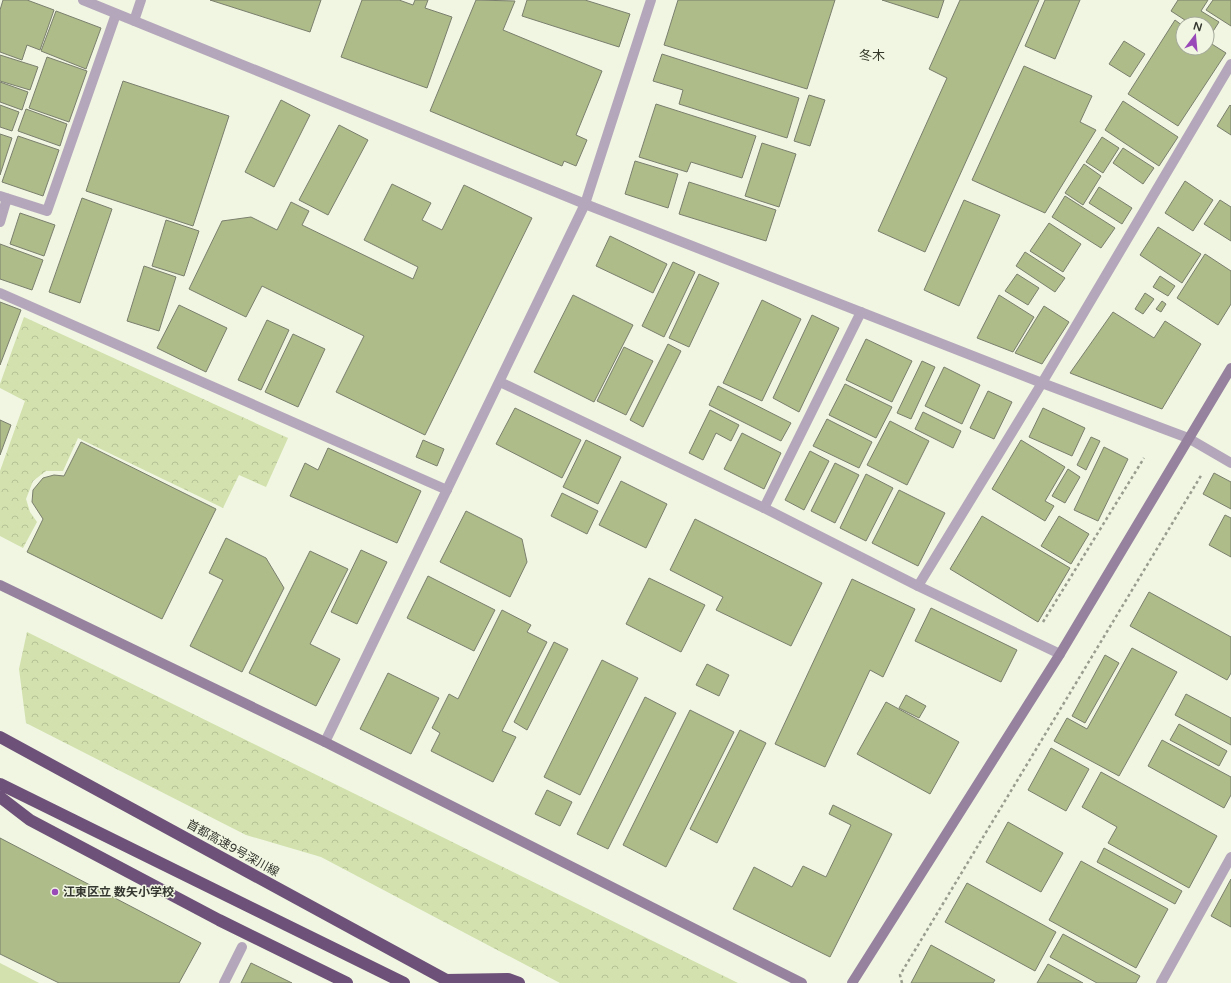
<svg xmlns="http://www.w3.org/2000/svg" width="1231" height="983" viewBox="0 0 1231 983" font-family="'Varela Round','Noto Sans JP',sans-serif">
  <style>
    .grass { fill: #d2e1ad }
    .park { fill: url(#park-crowns) }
    .building { fill: #aebc89; stroke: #7a7f6d }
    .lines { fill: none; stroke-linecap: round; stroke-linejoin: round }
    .path { stroke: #989d8e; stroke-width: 2.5; stroke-dasharray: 3 3; stroke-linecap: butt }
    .lane { stroke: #b5a7bb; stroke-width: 10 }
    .street { stroke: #b5a7bb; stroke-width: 10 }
    .secondary { stroke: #96829f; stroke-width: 10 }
    .highway { stroke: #6d5179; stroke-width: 12 }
    .poi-dot { fill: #9a49b9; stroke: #f0f6e2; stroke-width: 1.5 }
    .labels { text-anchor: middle; stroke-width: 3; stroke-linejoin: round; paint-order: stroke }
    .street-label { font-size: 12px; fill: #34372f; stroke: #f0f6e2 }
    .poi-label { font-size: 12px; font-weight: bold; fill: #34372f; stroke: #f0f6e2; text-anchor: start }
    .neighbourhood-label { font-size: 13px; fill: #323626; stroke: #f0f6e2 }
  </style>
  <defs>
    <pattern id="park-crowns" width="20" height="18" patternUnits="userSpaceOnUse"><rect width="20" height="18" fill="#d2e1ad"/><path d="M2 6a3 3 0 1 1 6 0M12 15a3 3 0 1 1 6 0" fill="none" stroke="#b5c295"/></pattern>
  </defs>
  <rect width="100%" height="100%" fill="#f0f6e2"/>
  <path class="grass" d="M 0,963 L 39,983 L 0,983 Z"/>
  <path class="park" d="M 24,317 L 288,438 L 266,487 L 239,475 L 223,508 L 78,438 L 63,471 L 46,471 L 33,481 L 26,499 L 30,512 L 37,522 L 23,548 L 0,536 L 0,471 L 25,401 L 0,388 L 0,384 Z
    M 27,632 L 738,983 L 560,983 L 321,857 L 246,835 L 26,723 L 19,669 Z"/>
  <path class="building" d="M 3,0 L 27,0 L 54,10 L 40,50 L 27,45 L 22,60 L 0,52 L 0,10 Z
    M 210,0 L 321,0 L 310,32 Z
    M 362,0 L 399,0 L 413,5 L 415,0 L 428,0 L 425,8 L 452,17 L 427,88 L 341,57 Z
    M 476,0 L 515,1 L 503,30 L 602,71 L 576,135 L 587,140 L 576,166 L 564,161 L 562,166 L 430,111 Z
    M 527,0 L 585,0 L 630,14 L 619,47 L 522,16 Z
    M 678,0 L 835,0 L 807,89 L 664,45 Z
    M 882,0 L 944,0 L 938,18 Z
    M 960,0 L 1039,0 L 925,252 L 878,231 L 947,78 L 929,69 Z
    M 1045,0 L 1080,0 L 1055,59 L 1025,46 Z
    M 1178,0 L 1208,0 L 1201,11 L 1219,22 L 1210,36 L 1207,34 L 1207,24 L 1191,24 L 1171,11 Z
    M 1213,0 L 1231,0 L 1231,26 L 1206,10 Z
    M 56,11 L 101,28 L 86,69 L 41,51 Z
    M 1175,20 L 1183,26 L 1183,48 L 1207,48 L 1207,41 L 1226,53 L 1178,126 L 1128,94 Z
    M 1124,41 L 1145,54 L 1130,77 L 1109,64 Z
    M 662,54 L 799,98 L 787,138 L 679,104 L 683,90 L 653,81 Z
    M 0,55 L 38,67 L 30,90 L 0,81 Z
    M 47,57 L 87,71 L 69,122 L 29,108 Z
    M 1024,66 L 1092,96 L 1080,122 L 1096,130 L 1045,213 L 972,180 Z
    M 123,81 L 229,116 L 193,226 L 86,191 Z
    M 0,82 L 28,92 L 22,110 L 0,102 Z
    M 809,95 L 825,100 L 810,146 L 794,141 Z
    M 281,100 L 310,115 L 274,187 L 245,172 Z
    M 1123,101 L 1178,137 L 1159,166 L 1105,130 Z
    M 656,104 L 756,136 L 742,178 L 691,162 L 687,172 L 639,157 Z
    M 0,105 L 19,112 L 12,131 L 0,127 Z
    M 1230,105 L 1231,106 L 1231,135 L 1217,126 Z
    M 26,109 L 67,124 L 60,146 L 18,131 Z
    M 339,125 L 368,140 L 328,215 L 299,200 Z
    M 0,134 L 12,138 L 0,175 Z
    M 18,136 L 59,150 L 43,196 L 2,182 Z
    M 1102,137 L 1119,148 L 1103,173 L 1086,162 Z
    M 762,143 L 796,154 L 779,207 L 745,196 Z
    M 1123,148 L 1154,168 L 1143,184 L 1113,163 Z
    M 635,161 L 678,174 L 668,208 L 625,194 Z
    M 1084,164 L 1101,176 L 1083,205 L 1065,193 Z
    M 1185,181 L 1213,200 L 1193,231 L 1165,213 Z
    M 689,182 L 776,210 L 766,241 L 679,214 Z
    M 392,184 L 431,203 L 422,220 L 442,230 L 464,185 L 532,218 L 425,435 L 336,392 L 364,336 L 262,286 L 246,317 L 189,289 L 222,221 L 251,217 L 277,230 L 291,202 L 309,211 L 302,225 L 413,279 L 418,267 L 364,240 Z
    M 1099,187 L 1132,208 L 1122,224 L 1089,203 Z
    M 1065,196 L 1115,228 L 1101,248 L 1052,217 Z
    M 82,198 L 112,209 L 80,303 L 49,292 Z
    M 964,200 L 1000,215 L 959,306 L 924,290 Z
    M 1220,200 L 1231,207 L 1231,241 L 1204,224 Z
    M 20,213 L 55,225 L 44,256 L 10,244 Z
    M 166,220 L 199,231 L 184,276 L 152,266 Z
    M 1049,223 L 1081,244 L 1063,272 L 1030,251 Z
    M 1158,227 L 1201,254 L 1182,283 L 1140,255 Z
    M 610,236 L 667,264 L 653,293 L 596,266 Z
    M 0,244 L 43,260 L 32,290 L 0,279 Z
    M 1025,252 L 1065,278 L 1055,292 L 1016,266 Z
    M 1205,254 L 1231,271 L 1231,304 L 1218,325 L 1177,298 Z
    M 673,262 L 695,272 L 664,337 L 642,326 Z
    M 144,266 L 176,277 L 159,331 L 127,321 Z
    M 699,274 L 719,283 L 689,347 L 669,338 Z
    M 1017,274 L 1039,288 L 1028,305 L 1005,291 Z
    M 1160,276 L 1175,286 L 1168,296 L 1153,287 Z
    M 1145,293 L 1154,299 L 1143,314 L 1135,309 Z
    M 573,295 L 633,325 L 594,402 L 534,372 Z
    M 999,295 L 1034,317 L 1013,352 L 977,338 Z
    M 762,300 L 801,319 L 762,401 L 723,383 Z
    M 1162,301 L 1166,304 L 1161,312 L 1156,309 Z
    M 0,302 L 21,310 L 0,365 Z
    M 179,305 L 227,328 L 206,372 L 157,348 Z
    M 1044,306 L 1069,322 L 1042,364 L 1015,353 Z
    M 1113,312 L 1154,338 L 1165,321 L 1201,344 L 1162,409 L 1070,373 Z
    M 812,315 L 839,328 L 799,412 L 773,398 Z
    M 267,320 L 289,330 L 261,390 L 238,380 Z
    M 293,334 L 325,349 L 298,407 L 265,392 Z
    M 866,339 L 912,361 L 892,402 L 846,380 Z
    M 668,344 L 681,351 L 643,427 L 630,420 Z
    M 624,347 L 653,361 L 626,415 L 597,401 Z
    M 922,361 L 935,367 L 911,419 L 897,413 Z
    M 944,367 L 980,385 L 962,424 L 925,406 Z
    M 845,384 L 892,407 L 876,438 L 829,415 Z
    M 718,386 L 791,423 L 781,441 L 709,405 Z
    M 988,391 L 1012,402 L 994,439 L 970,428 Z
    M 515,408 L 581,440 L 562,478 L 496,444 Z
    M 1043,408 L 1085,428 L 1072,456 L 1029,437 Z
    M 710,410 L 739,425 L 731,441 L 716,433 L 703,460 L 689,453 Z
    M 923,412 L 961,431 L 953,448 L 915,429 Z
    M 827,419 L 872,442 L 859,468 L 813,446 Z
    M 0,420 L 11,425 L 0,455 Z
    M 890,421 L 929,441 L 907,485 L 867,465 Z
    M 742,433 L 781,453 L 764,489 L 724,469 Z
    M 1091,437 L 1100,441 L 1086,470 L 1077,465 Z
    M 423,440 L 444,449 L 437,466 L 416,457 Z
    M 586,440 L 621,457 L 598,504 L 563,487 Z
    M 1021,440 L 1065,467 L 1045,501 L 1054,506 L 1045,521 L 992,489 Z
    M 81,442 L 216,509 L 162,619 L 27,552 L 43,519 L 32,502 L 33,490 L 43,478 L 54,475 L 64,476 Z
    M 1104,447 L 1128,459 L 1098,521 L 1074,510 Z
    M 328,448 L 421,491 L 397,543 L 290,496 L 305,463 L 318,470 Z
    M 810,451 L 829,461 L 804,510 L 785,500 Z
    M 835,463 L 859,475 L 835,523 L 811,511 Z
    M 1068,469 L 1080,477 L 1065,503 L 1052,496 Z
    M 1214,473 L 1231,482 L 1231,509 L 1203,494 Z
    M 866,474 L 893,488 L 866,541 L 840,528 Z
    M 621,481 L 667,504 L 646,548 L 599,525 Z
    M 899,490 L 945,513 L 918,566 L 872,543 Z
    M 562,493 L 598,511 L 587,534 L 551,516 Z
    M 466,511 L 522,539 L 527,562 L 510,597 L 440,562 Z
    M 1225,515 L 1231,518 L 1231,557 L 1209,545 Z
    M 982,516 L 1070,568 L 1038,622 L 950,569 Z
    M 1059,516 L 1089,534 L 1071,564 L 1041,546 Z
    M 695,519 L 822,583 L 791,646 L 716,610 L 723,597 L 670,570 Z
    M 226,538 L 266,558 L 284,588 L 242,672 L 190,646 L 223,580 L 209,573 Z
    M 361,550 L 387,562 L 357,624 L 331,612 Z
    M 310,551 L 348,569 L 310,644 L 340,659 L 316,706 L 249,673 Z
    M 428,576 L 495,610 L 474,651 L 407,618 Z
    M 649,578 L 705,605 L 681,652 L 626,624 Z
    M 852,579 L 915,609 L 883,677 L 870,670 L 825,767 L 775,744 Z
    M 1149,592 L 1231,637 L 1231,673 L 1227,680 L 1130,626 Z
    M 931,608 L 1017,650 L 1001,682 L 915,641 Z
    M 502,610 L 531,625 L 527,632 L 547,642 L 502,731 L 516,737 L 493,782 L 431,751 L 440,733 L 432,728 L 449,694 L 458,699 Z
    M 554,642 L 568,649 L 527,730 L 514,722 Z
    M 1132,648 L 1177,672 L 1119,776 L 1054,741 L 1067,718 L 1087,729 Z
    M 1105,655 L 1119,663 L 1085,723 L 1072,716 Z
    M 602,660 L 638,678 L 580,795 L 544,777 Z
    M 707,664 L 729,675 L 719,696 L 696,685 Z
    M 388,673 L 439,698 L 411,754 L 360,729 Z
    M 1186,694 L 1231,718 L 1231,745 L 1175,715 Z
    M 906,695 L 926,706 L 919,718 L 899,708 Z
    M 645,697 L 676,713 L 608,849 L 577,834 Z
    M 886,702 L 959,742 L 930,794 L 857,754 Z
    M 690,710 L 734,732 L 666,867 L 623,845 Z
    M 1179,724 L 1227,751 L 1219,766 L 1170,740 Z
    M 740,730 L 766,743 L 717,843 L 690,829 Z
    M 1162,740 L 1231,777 L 1231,795 L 1224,808 L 1148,766 Z
    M 1051,748 L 1089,769 L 1066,811 L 1028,790 Z
    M 1101,772 L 1217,836 L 1189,888 L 1108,843 L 1117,827 L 1082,807 Z
    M 547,790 L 572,802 L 560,826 L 535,814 Z
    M 833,805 L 892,834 L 830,957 L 733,909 L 754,867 L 792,887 L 803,866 L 826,877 L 851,825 L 829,814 Z
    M 1008,822 L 1063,853 L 1041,892 L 986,862 Z
    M 0,838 L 201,943 L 179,983 L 59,983 L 0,954 Z
    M 1104,848 L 1182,891 L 1175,904 L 1097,862 Z
    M 1081,861 L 1168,909 L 1136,968 L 1049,920 Z
    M 1231,879 L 1231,927 L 1211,916 Z
    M 967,883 L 1056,932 L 1035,971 L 945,922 Z
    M 1063,934 L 1140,976 L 1136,983 L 1097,983 L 1050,957 Z
    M 931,945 L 995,980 L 993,983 L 911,983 Z
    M 251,963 L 292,983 L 241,983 Z
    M 1048,964 L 1083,983 L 1037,983 Z"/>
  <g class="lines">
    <path class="path" d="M 1043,622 L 1144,458
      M 902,983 L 900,975 L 1202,474"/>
    <path class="lane" d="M 0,196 L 47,211 L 116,14
      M 0,222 L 7,198
      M 0,293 L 447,490
      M 764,508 L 861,312
      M 918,586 L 1042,383 L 1231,64"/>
    <path class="street" d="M 83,0 L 585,204 L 1042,383 L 1188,438 L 1231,463
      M 134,21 L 141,0
      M 500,382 L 764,508 L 918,586 L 1060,654
      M 325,742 L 585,204 L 651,0
      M 224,983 L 242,947
      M 1161,983 L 1231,857"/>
    <path class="secondary" d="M 0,585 L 325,742 L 802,983
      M 852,983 L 1060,654 L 1231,368"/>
    <path class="highway" d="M 0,737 L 452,983
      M 0,784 L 404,983
      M 0,797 L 30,820 L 219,920 L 347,983
      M 446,980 L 508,979 L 519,983"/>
  </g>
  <circle class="poi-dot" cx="55" cy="892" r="4"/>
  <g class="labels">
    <g class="street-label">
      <text transform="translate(233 848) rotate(29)" y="4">首都高速9号深川線</text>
    </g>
    <g class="poi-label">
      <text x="63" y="896">江東区立 数矢小学校</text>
    </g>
    <g class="neighbourhood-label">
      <text x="872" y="60">冬木</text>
    </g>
  </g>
  <g transform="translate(1195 36) rotate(16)"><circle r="19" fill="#f0f6e2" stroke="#a5aa9a"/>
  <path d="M0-3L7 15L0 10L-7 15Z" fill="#9a49b9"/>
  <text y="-6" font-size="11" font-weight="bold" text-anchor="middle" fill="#34372f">N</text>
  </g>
</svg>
